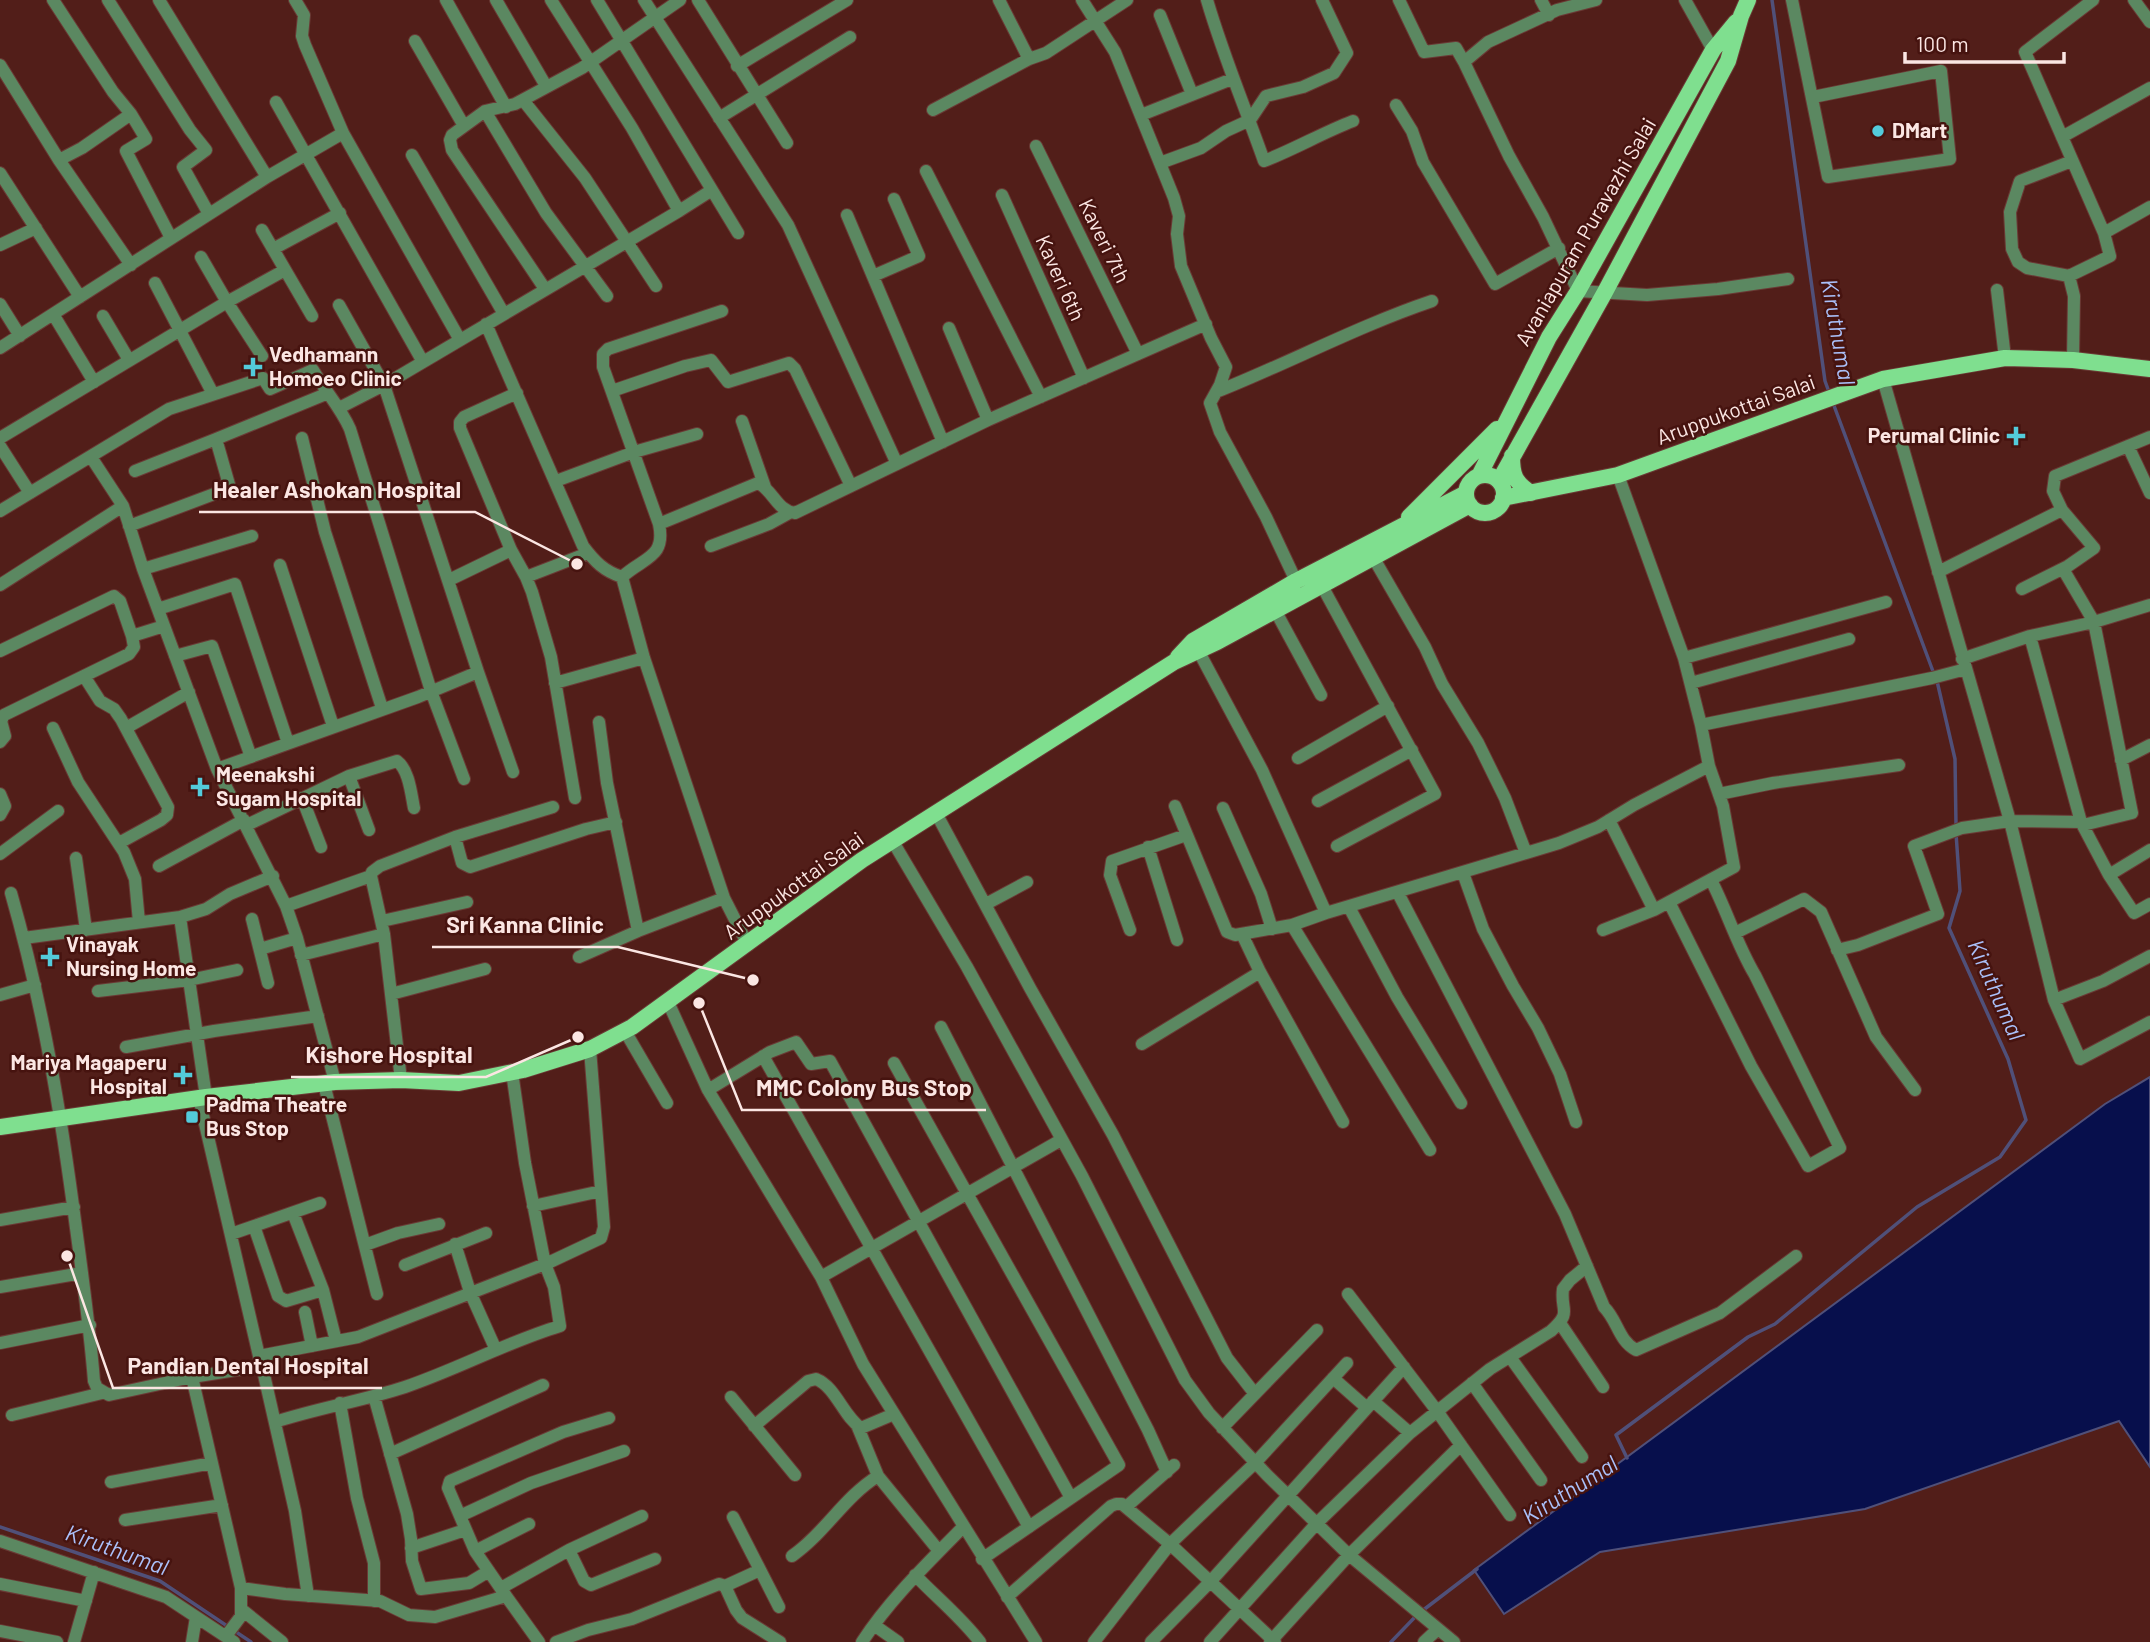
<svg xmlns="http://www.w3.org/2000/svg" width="2150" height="1642" viewBox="0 0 2150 1642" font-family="Barlow,sans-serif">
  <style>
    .water { fill: #070f4c; stroke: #505079; stroke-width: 2 }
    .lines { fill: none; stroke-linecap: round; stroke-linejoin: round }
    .stream { stroke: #505079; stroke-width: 3.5 }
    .minor-casing { stroke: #6a3a35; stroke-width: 14 }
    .major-casing { stroke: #6a3a35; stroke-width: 18 }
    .minor { stroke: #5b8861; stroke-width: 12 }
    .major { stroke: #7fdf8f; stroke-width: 16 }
    .poi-dot { fill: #53cbdb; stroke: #46130f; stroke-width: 2.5 }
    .labels { text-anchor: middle; stroke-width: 5; stroke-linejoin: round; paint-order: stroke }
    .poi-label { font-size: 21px; font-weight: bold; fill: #fbe6e3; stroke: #46130f; text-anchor: start }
    .street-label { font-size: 21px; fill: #fbe6e3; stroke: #46130f }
    .water-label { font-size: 23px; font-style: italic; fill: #aac0f9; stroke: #46130f }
    .leader { fill: none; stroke: #fbe6e3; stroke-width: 2.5 }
    .callout-dot { fill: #fbe6e3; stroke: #46130f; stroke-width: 2.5 }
    .callout-label { font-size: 23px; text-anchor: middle; font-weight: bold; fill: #fbe6e3; stroke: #46130f; stroke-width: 5; stroke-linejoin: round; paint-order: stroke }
  </style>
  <rect width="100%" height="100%" fill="#521e19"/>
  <path class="water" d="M 2150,1077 L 2150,1467 L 2119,1421 L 1865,1509 L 1600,1552 L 1504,1614 L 1474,1570 L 2105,1104 Z"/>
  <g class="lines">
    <path class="stream" d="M 1772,0 L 1825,381 L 1829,392
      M 1833,403 L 1934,674
      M 1937,681 L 1955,759 L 1956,825
      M 1627,1458 L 1616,1435 L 1748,1337 L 1775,1324 L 1917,1207 L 2000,1157 L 2026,1120 L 2008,1059 L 1949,928 L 1960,891 L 1956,833
      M 0,1527 L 160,1581 L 251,1642
      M 1422,1611 L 1477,1569
      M 1391,1642 L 1416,1616"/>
    <defs>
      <path id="minor" d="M 53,0 L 113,92 L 131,114 L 82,148 L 59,160
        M 108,0 L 190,130 L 206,150 L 183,167 L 209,214
        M 159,0 L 267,177
        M 295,0 L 304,15 L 302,36 L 305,45 L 343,133
        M 446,0 L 506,107
        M 496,0 L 546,86
        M 597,0 L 738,233
        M 644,0 L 788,225 L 897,464
        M 698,0 L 787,143
        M 999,0 L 1029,59
        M 1082,0 L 1115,52 L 1174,198 L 1179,216 L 1177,234 L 1181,266 L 1211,338 L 1226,367 L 1220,385 L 1210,403 L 1220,432 L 1266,517 L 1296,581
        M 1207,0 C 1223,55 1245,107 1264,161 C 1295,149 1322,133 1353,121
        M 1399,0 L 1424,52 L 1456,48 L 1464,62
        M 1541,0 L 1549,15
        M 1596,0 L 1557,10 L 1488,42 L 1464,62 L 1509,156 L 1543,217 L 1578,291 L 1647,295 L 1718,289 L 1788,279
        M 1685,0 L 1713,50
        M 1792,0 L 1828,177 L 1950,159 L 1941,71 L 1813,97
        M 2093,0 L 2025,52 L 2104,233
        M 2134,0 L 2150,22
        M 1160,15 L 1192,94
        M 415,41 L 464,126
        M 0,65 L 59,160 L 131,265
        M 737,66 L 847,0
        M 523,100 L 585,178 L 656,286
        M 276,102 L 423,362
        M 1396,105 L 1412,131 L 1423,162 L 1495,284 L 1559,248
        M 933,110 L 1029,59 L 1046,53 L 1127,0
        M 485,111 L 546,213 L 607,296
        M 131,114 L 146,139 L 126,151 L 171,238
        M 1141,115 L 1232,79
        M 719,118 L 850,37
        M 2062,137 L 2150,88
        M 1036,146 L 1138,354
        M 412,155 L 504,314
        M 2072,161 L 2020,181 L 2010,212 L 2012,249 L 2018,262 L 2027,268 L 2069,276 L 2110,256 L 2104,233 L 2150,207
        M 1160,163 L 1201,148 L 1226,131 L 1250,120 L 1266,96 L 1303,87 L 1334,73 L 1347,53 L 1322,0
        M 926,171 L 1041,397
        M 0,173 L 80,297
        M 1002,195 L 1084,378
        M 679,211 L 712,190
        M 847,215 L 943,442
        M 262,230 L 273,249
        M 0,245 L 36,228
        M 201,257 L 227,302 L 285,270
        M 873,276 L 919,256 L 894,199
        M 2069,276 L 2074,296 L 2073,360
        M 155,283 L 213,394
        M 545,289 L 452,150 L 450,140 L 452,135 L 485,111 L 515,104 L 582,68 L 680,0
        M 1997,290 L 2005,358
        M 0,304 L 20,336
        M 339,305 L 384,385 L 478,672 L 513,772
        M 53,314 L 94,382
        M 103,316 L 129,360
        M 312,316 L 273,249 L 340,213
        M 486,324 L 583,546 C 595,562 604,571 622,577 L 644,658 L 724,898 L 748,945
        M 949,328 L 988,420
        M 0,348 L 267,177 L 343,133 L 460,340
        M 1883,379 L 2010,821 L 2081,822 L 2109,875 L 2150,850
        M 612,391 L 685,366 L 711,360 L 728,382 L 789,363 L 795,369 L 851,486
        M 1216,392 C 1289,363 1358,326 1432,301
        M 517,393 L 464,417 L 460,422 L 460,428 L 511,550 L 526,577 L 532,592 L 551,657 L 575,798
        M 339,408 L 384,385 L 679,211 L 632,128 L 551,0
        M 742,421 L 765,487
        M 0,438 L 227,302 L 262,356
        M 302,438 L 325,532 L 382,708
        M 0,446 L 30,493
        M 2128,446 L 2150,493
        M 91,457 L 123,506 L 143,569 L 217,769 L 286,906 L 297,938 L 335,1082
        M 135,471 L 216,439
        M 1618,475 L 1684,658 L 1701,725 L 1932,678 L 1966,669
        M 556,481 L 634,452 L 697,434
        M 0,511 L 169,409 L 263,378 L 270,389 L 313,370 C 325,391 341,408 350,429 L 431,691 L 464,779
        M 659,524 L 758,483 C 773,490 777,511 795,513 L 988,420 L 1206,324
        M 129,526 L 230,488 L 216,439 L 326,394
        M 711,546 L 769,524 L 789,513
        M 280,565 L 333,726
        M 143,569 L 252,536
        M 2063,569 L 2094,622 L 2132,813 L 2083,825
        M 1938,572 L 2062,510
        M 526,577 L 588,553
        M 622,577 C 644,557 666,558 659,524 L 603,367 L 603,354 L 608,349 L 722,311
        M 449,580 L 511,550
        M 1321,584 L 1435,794 L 1337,846
        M 0,585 L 123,506
        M 2022,589 L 2068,566 L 2094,548 L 2062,510 L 2053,491 L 2055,476 L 2150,437
        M 158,609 L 235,584 L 288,743
        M 1275,610 L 1321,695
        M 2030,636 L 2081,822
        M 0,651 L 114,596 L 120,601 L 132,636
        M 1199,652 L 1262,770 L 1326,913 L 1526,853 L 1505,798 L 1478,743 L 1442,684 L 1425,647 L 1373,557
        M 175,656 L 212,646 L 251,757
        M 1684,658 L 1886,602
        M 1962,659 L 2030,636 L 2094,622 L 2150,605
        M 84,676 L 100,701 L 114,709 L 121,719 L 168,807 L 167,815 L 161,820 L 119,843
        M 555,683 L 644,658
        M 1691,683 L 1849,639
        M 599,722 L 607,783 L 638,931
        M 53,728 L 78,782 L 124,852 L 135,879 L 139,922
        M 126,728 L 189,692
        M 0,742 L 5,736 L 1,721 L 4,715 L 129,654 L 134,647 L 132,636 L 164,626
        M 1298,758 L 1388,706
        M 2121,760 L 2150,745
        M 217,769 L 418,697 L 478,672
        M 349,776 L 369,830
        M 0,794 L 5,806 L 0,815
        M 1719,794 L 1773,783 L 1899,765
        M 302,798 L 321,847
        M 1318,801 L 1412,750
        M 1175,806 L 1227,932 L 1235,935 L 1292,925 L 1326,913
        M 1223,808 L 1261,894 L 1272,929
        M 936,813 L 1030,988 L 1113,1135 L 1227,1358 L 1255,1394
        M 1609,820 L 1654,910
        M 247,825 L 349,776 L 397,761 C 409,770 411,793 414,808
        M 455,837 L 462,863 L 470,867 L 586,829 L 616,822
        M 892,840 L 967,967 L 1082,1176 L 1185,1380 L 1209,1413 L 1267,1475 L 1349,1555 L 1454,1642
        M 1148,847 L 1177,940
        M 1526,853 L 1559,843 L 1598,827 L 1634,805 L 1709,766
        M 0,854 L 58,811
        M 76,858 L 86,930
        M 159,866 L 244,820
        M 1463,873 L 1483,929 L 1513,986 L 1538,1028 L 1560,1074 L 1576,1122
        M 2109,875 L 2134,913 L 2150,904
        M 11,893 C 43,1005 61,1113 76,1228 C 83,1279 90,1330 94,1381 L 97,1388 L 109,1395 L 192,1377 L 262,1366 L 259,1356 L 358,1337 L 550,1262 L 601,1238 L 604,1227 L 590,1049
        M 1398,893 L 1565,1214 L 1604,1307 C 1618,1321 1618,1340 1636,1350 L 1720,1313 L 1796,1256
        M 1669,902 L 1751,1066 L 1808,1166 L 1840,1148 L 1755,975 C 1737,945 1727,911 1711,880
        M 986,904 L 1027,882
        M 286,906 L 371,876
        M 1349,907 L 1397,997 L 1461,1103
        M 180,917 L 206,909 L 230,894 L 273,876
        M 252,919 L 268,983
        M 382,921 L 467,902
        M 1292,925 L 1430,1150
        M 1130,930 L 1110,875 L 1112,861 L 1186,835
        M 1603,930 L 1654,910 L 1734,867 L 1723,806 L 1709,766 L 1701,725
        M 1735,933 L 1804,899 L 1821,912 L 1876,1037 L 1915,1090
        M 1242,934 L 1260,972 L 1343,1122
        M 24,938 L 180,917 L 206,1097
        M 260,949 L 297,938
        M 1837,950 L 1858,945 L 1938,914 L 1914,846 L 1962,828 L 2010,821 L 2054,1000 L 2103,981 L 2150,956
        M 301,955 L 384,934
        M 579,957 L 638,931 L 724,898
        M 98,991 L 189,980 L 237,970
        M 391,994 L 485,969
        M 0,995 L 35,985
        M 2054,1000 L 2080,1059 L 2150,1022
        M 668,1002 L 708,1090 L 821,1277 L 863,1364 L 1036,1642
        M 941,1027 L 1148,1430 L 1167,1472
        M 625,1031 L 667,1103
        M 1142,1044 L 1260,972
        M 126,1047 L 214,1031 L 318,1016
        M 763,1056 L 1029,1527
        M 894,1063 L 1119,1465 L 982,1559
        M 401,1080 L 384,934 L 371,876 L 372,872 L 380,866 L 455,837 L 553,807
        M 324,1084 L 377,1294
        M 708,1090 L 770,1052 L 796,1042 L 811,1064 L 830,1061 L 1071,1498
        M 199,1098 L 259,1356
        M 533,1206 L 601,1191
        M 0,1220 L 74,1207
        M 254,1226 L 278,1296 L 286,1301 L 323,1290 L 293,1213
        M 231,1234 L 320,1203
        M 455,1244 L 470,1292 L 496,1350
        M 365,1245 L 398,1233 L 439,1224
        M 405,1265 L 486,1233
        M 821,1277 L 1061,1140
        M 0,1287 L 82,1273
        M 323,1290 L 336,1341
        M 1348,1294 L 1437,1411 L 1510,1515
        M 305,1312 L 312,1346
        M 1560,1323 L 1603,1387
        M 0,1343 L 90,1325
        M 1510,1357 L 1582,1457
        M 262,1366 L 295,1511 L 308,1596
        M 192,1377 L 241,1588 L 241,1616 L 226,1636
        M 1333,1378 L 1367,1408
        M 1472,1383 L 1541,1480
        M 374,1396 L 407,1514 L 411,1539 L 412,1561 L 421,1589 L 469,1583 L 489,1571
        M 731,1397 L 795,1475
        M 1373,1401 L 1410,1433
        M 340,1403 L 357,1498 L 374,1563 L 374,1601
        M 12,1415 L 102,1393
        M 275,1422 C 318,1408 362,1401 405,1387 C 458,1369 507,1342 560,1326 L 554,1287 L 545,1264 L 525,1163 L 512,1072
        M 857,1425 L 878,1476
        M 754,1426 L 808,1381 L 816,1379 C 836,1387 843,1416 861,1428 L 894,1414
        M 1222,1428 L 1317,1330
        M 390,1454 L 543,1385
        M 111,1482 L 212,1463
        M 1126,1507 L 1174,1465
        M 462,1515 L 531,1483 L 624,1451
        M 733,1517 L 779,1607
        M 125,1520 L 222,1505
        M 0,1541 L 166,1597 L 234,1642
        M 411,1548 L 465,1530
        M 569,1550 L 584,1581 L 591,1585 L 655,1559
        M 475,1551 L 529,1524
        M 792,1556 C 825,1533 844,1497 878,1476 L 939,1551
        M 915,1575 C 937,1598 961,1617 980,1642
        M 0,1584 L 86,1601
        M 725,1586 L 760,1570
        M 241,1588 L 285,1594 L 380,1601 L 409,1615 L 435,1617 L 506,1596 L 539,1642
        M 501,1588 L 569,1550 L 642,1516
        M 506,1596 L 475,1551 L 448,1488 L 450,1481 L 563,1432 L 609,1418
        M 1007,1597 L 1111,1506 L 1116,1504 L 1122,1504 L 1170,1544 L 1275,1642
        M 241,1609 L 282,1642
        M 874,1625 L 898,1642
        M 0,1631 L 57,1642
        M 74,1642 L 94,1572
        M 192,1642 L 196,1617
        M 556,1642 L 588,1630 L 632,1619 L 719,1584 L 725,1586 L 736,1610 L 742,1618 L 780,1642
        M 862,1642 C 890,1599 927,1564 963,1527
        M 1094,1642 L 1170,1544 L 1255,1463 L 1347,1363
        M 1151,1642 L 1210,1582 L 1404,1367
        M 1210,1642 L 1317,1523 L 1410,1433 L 1490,1369 L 1551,1331 C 1573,1311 1560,1312 1563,1289 L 1570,1280 L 1587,1266
        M 1270,1642 L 1349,1555 L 1461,1445
        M 1424,1642 L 1438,1629"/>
      <path id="major" d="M 1512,456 C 1512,476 1515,482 1531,493
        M1466 494a19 19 0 1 1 38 0a19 19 0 1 1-38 0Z
        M 1479,476 L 1549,337 L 1578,291 L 1713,50 L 1736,22
        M 1499,481 L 1605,292 L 1728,61 L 1741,16 L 1748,0
        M 1503,498 L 1618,475 L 1883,379 L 2005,358 L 2073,360 L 2150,369
        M 1409,517 L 1497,429
        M 1178,657 L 1193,641 L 1296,581 L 1466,493
        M 0,1127 L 206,1097 L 335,1082 L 401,1080 L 459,1083 L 523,1070 L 590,1049 L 632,1027 L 862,860 L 1174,662 L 1217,642 L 1470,505"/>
    </defs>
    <use href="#minor" class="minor-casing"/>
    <use href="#major" class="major-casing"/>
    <use href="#minor" class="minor"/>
    <use href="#major" class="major"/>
  </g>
  <g class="poi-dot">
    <circle cx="1878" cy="131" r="7"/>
    <path d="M249.5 356.5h7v7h7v7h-7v7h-7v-7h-7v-7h7z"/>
    <path d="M2012.5 425.5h7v7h7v7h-7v7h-7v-7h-7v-7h7z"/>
    <path d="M196.5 776.5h7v7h7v7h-7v7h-7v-7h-7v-7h7z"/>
    <path d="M46.5 946.5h7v7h7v7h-7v7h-7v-7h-7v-7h7z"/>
    <path d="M179.5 1064.5h7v7h7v7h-7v7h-7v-7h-7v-7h7z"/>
    <rect x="185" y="1110" width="14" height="14" rx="3.5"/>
  </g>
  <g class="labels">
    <g class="poi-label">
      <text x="1892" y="138">DMart</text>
      <text x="269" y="362">Vedhamann<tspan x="269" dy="24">Homoeo Clinic</tspan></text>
      <text x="2000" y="443" text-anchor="end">Perumal Clinic</text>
      <text x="216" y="782">Meenakshi<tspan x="216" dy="24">Sugam Hospital</tspan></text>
      <text x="66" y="952">Vinayak<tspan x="66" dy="24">Nursing Home</tspan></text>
      <text x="167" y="1070" text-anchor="end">Mariya Magaperu<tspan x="167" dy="24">Hospital</tspan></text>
      <text x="206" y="1112">Padma Theatre<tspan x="206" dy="24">Bus Stop</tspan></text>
    </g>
    <g class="street-label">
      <text transform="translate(1586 232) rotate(-60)" y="7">Avaniapuram Puravazhi Salai</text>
      <text transform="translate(1104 241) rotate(64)" y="7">Kaveri 7th</text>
      <text transform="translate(1060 278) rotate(66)" y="7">Kaveri 6th</text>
      <text transform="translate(1736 410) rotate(-20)" y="7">Aruppukottai Salai</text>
      <text transform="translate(794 886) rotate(-36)" y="7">Aruppukottai Salai</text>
    </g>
    <g class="water-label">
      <text transform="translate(1838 332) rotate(80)" y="8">Kiruthumal</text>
      <text transform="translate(1996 990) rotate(66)" y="8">Kiruthumal</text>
      <text transform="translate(1570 1490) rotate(-32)" y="8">Kiruthumal</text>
      <text transform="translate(117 1550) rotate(20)" y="8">Kiruthumal</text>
    </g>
  </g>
  <path class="leader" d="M577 564L475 512H199M753 980L618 947H432M578 1037L486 1077H291M699 1003L742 1110H986M67 1256L113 1388H382"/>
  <g class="callout-dot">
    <circle cx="577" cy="564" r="7"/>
    <circle cx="753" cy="980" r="7"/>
    <circle cx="578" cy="1037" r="7"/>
    <circle cx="699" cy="1003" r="7"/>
    <circle cx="67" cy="1256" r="7"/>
  </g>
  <g class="callout-label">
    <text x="337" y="498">Healer Ashokan Hospital</text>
    <text x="525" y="933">Sri Kanna Clinic</text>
    <text x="389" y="1063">Kishore Hospital</text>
    <text x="864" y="1096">MMC Colony Bus Stop</text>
    <text x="248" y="1374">Pandian Dental Hospital</text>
  </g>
  <path d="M1905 52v10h159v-10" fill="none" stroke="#fbe6e3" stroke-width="3.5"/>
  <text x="1916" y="52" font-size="21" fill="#fbe6e3" stroke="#46130f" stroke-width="5" paint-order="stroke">100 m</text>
</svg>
